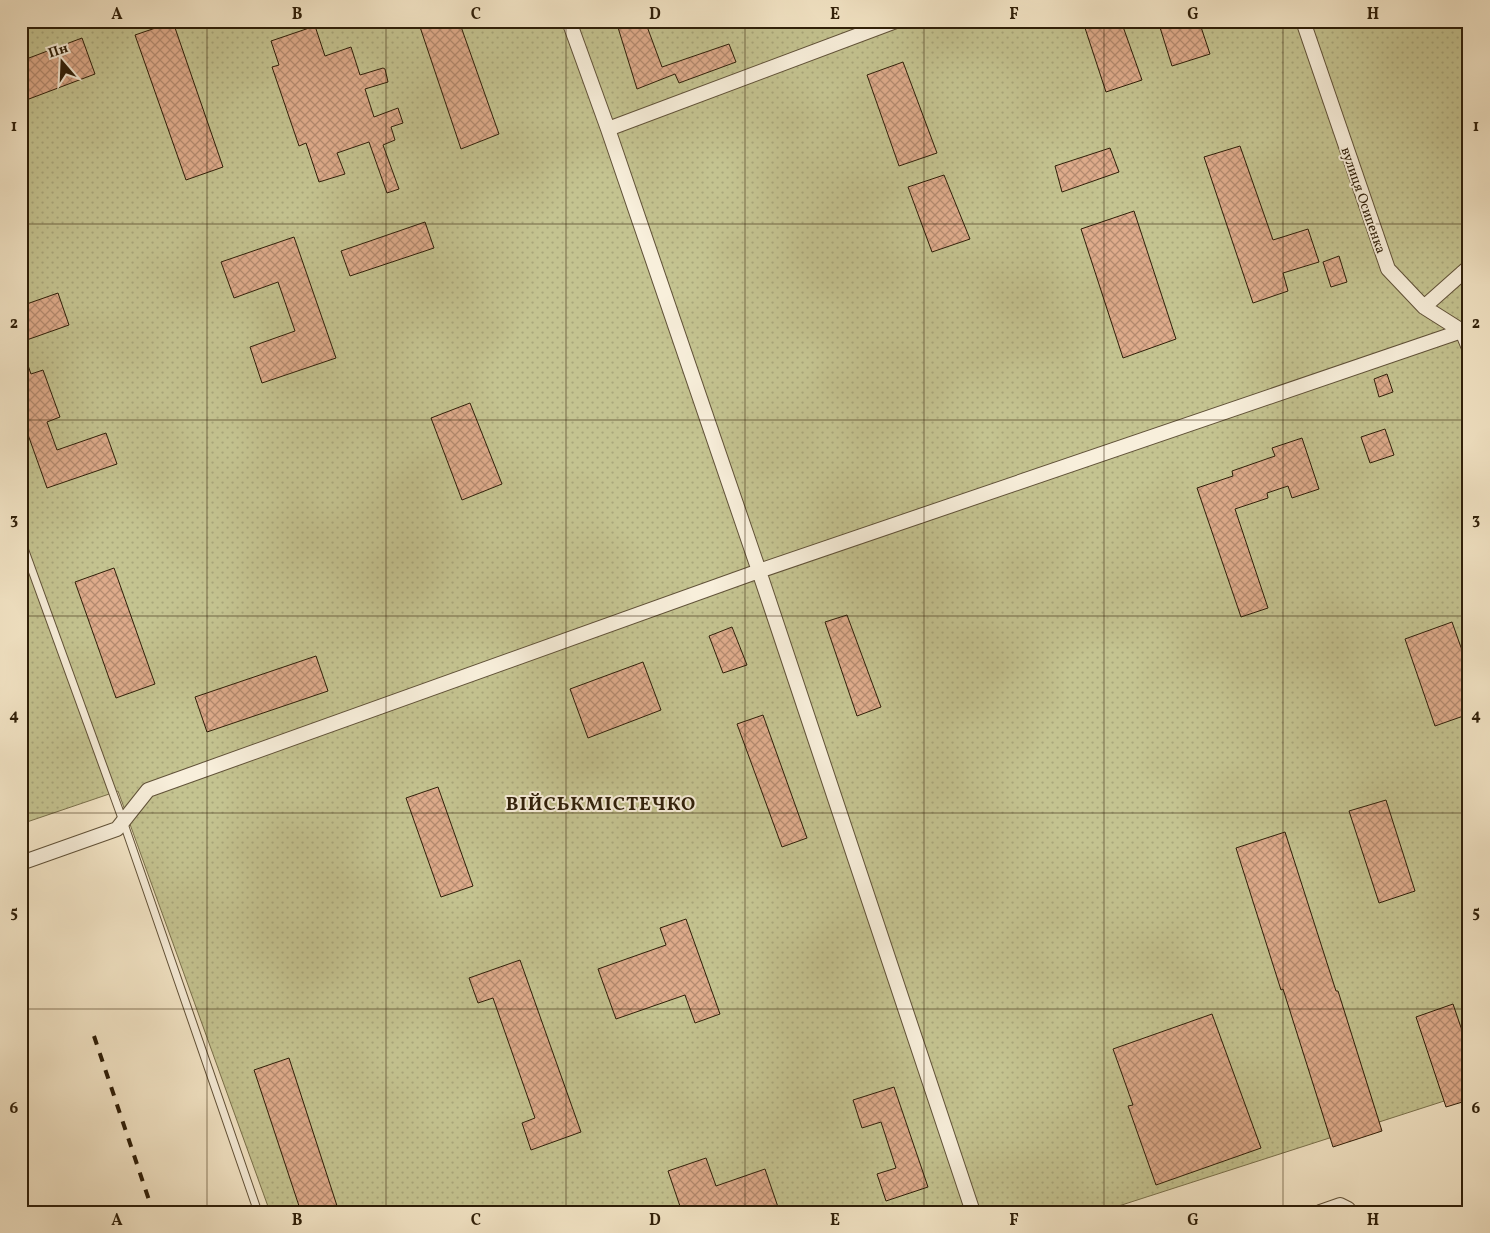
<svg xmlns="http://www.w3.org/2000/svg" width="1490" height="1233" viewBox="0 0 1490 1233" font-family="Vollkorn,serif">
  <style>
    .grass { fill: url(#grass-dots); stroke: #7a714c }
    .building { fill: url(#building-cross-hatch); stroke: #2f1f09 }
    .lines { fill: none; stroke-linecap: round; stroke-linejoin: round }
    .service-casing { stroke: #605138; stroke-width: 9 }
    .minor-casing { stroke: #605138; stroke-width: 16 }
    .service { stroke: #f8efdb; stroke-width: 7 }
    .minor { stroke: #f8efdb; stroke-width: 14 }
    .rail { stroke: #2f1f09; stroke-width: 4; stroke-dasharray: 9 9; stroke-linecap: butt }
    .grid { fill: none; stroke: #2f1f09; stroke-width: 1; stroke-opacity: 0.55 }
    .labels { text-anchor: middle; stroke-width: 4; stroke-linejoin: round; paint-order: stroke }
    .street-label { font-size: 14px; fill: #2f1f09; stroke: #f8efdb }
    .district-label { font-size: 19px; font-weight: bold; letter-spacing: 1px; fill: #2f1f09; stroke: #f8efdb }
    .neatline { fill: none; stroke: #2f1f09; stroke-width: 2 }
    .grid-label { font-size: 16px; text-anchor: middle; font-weight: bold; fill: #2f1f09 }
  </style>
  <defs>
    <pattern id="grass-dots" width="8" height="8" patternUnits="userSpaceOnUse" patternTransform="scale(1.25)"><rect width="8" height="8" fill="#c4c390"/><path d="M2 2h.1M6 6h.1" fill="none" stroke="#a9a77b" stroke-width="1.8" stroke-linecap="round"/></pattern>
    <pattern id="building-cross-hatch" width="8" height="8" patternUnits="userSpaceOnUse" patternTransform="scale(1.25)"><rect width="8" height="8" fill="#deab8b"/><path d="M0 0l8 8M0 8l8-8" fill="none" stroke="#b48b70"/></pattern>
  </defs>
  <rect width="100%" height="100%" fill="#f4e6c7"/>
  <filter id="stains"><feTurbulence type="fractalNoise" baseFrequency=".004" numOctaves="4"/><feColorMatrix values="0 0 0 0 .2 0 0 0 0 .09 0 0 0 0 .02 0 0 0 .5 -.17"/></filter>
  <radialGradient id="worn" r=".72"><stop offset=".6" stop-color="#630" stop-opacity="0"/><stop offset="1" stop-color="#630" stop-opacity=".3"/></radialGradient>
  <path class="grass" d="M 21,21 L 1469,21 L 1469,1093 L 1100,1212 L 270,1212 L 118,791 L 21,824 Z"/>
  <path class="building" d="M 418,21 L 459,21 L 499,134 L 461,149 Z
    M 616,21 L 645,21 L 662,67 L 729,44 L 736,62 L 679,83 L 675,74 L 637,89 Z
    M 1105,21 L 1121,21 L 1142,80 L 1106,92 L 1085,28 Z
    M 1158,21 L 1199,21 L 1210,54 L 1172,66 Z
    M 173,22 L 223,167 L 186,180 L 135,35 Z
    M 315,26 L 325,56 L 351,47 L 360,75 L 383,68 L 385,69 L 388,82 L 365,89 L 374,117 L 398,108 L 403,123 L 391,127 L 395,140 L 383,145 L 399,189 L 387,193 L 369,142 L 337,153 L 345,174 L 319,182 L 306,143 L 299,146 L 272,67 L 279,65 L 271,41 Z
    M 82,38 L 95,74 L 21,102 L 21,61 Z
    M 903,62 L 937,153 L 899,166 L 867,75 Z
    M 1240,146 L 1273,240 L 1308,229 L 1319,262 L 1283,273 L 1288,291 L 1253,303 L 1204,157 Z
    M 1110,148 L 1119,172 L 1062,192 L 1055,166 Z
    M 944,175 L 970,239 L 932,252 L 908,187 Z
    M 1134,211 L 1176,339 L 1123,358 L 1081,229 Z
    M 425,222 L 434,248 L 350,276 L 341,251 Z
    M 294,237 L 336,358 L 262,383 L 250,347 L 295,331 L 278,282 L 234,298 L 221,262 Z
    M 1339,256 L 1347,282 L 1331,287 L 1323,262 Z
    M 58,293 L 69,325 L 21,342 L 21,306 Z
    M 21,351 L 23,351 L 31,374 L 43,370 L 60,417 L 47,422 L 57,450 L 106,433 L 117,464 L 47,488 L 26,429 L 21,431 Z
    M 1387,374 L 1393,392 L 1379,397 L 1374,379 Z
    M 470,403 L 502,484 L 462,500 L 431,418 Z
    M 1385,429 L 1394,455 L 1370,463 L 1361,437 Z
    M 1302,438 L 1319,489 L 1292,498 L 1288,486 L 1267,493 L 1268,498 L 1235,509 L 1268,608 L 1241,617 L 1197,488 L 1233,476 L 1232,471 L 1275,456 L 1272,448 Z
    M 114,568 L 155,684 L 116,698 L 75,582 Z
    M 847,615 L 881,707 L 857,716 L 825,622 Z
    M 1452,622 L 1469,670 L 1469,714 L 1435,726 L 1405,639 Z
    M 732,627 L 747,665 L 723,673 L 709,636 Z
    M 316,656 L 328,691 L 207,732 L 195,697 Z
    M 643,662 L 661,710 L 588,738 L 570,689 Z
    M 763,715 L 807,838 L 782,847 L 737,724 Z
    M 438,787 L 473,886 L 441,897 L 406,798 Z
    M 1386,800 L 1415,891 L 1379,903 L 1349,811 Z
    M 1285,832 L 1336,991 L 1338,991 L 1382,1131 L 1333,1147 L 1283,989 L 1281,990 L 1236,848 Z
    M 686,919 L 720,1014 L 695,1023 L 685,995 L 616,1019 L 598,969 L 666,945 L 660,928 Z
    M 520,960 L 581,1132 L 531,1150 L 522,1123 L 535,1118 L 493,998 L 478,1003 L 469,978 Z
    M 1453,1004 L 1469,1051 L 1469,1100 L 1446,1107 L 1416,1017 Z
    M 1212,1014 L 1261,1148 L 1156,1185 L 1128,1106 L 1133,1105 L 1113,1049 Z
    M 289,1058 L 339,1212 L 301,1212 L 254,1070 Z
    M 894,1087 L 928,1187 L 886,1201 L 877,1174 L 896,1168 L 881,1122 L 862,1128 L 853,1100 Z
    M 706,1158 L 716,1186 L 765,1169 L 778,1207 L 765,1212 L 682,1212 L 668,1171 Z"/>
  <g class="lines">
    <defs>
      <path id="service" d="M 21,540 L 123,821 L 258,1212"/>
      <path id="minor" d="M 569,21 L 608,129 L 759,571 L 973,1212
        M 1303,21 L 1388,269 L 1424,307 L 1462,331 L 1469,348
        M 608,129 L 896,21
        M 1424,307 L 1469,267
        M 21,863 L 117,829 L 148,790 L 759,571 L 1462,331
        M 1320,1212 L 1340,1205 L 1348,1209 L 1350,1212"/>
    </defs>
    <use href="#service" class="service-casing"/>
    <use href="#minor" class="minor-casing"/>
    <use href="#service" class="service"/>
    <use href="#minor" class="minor"/>
    <path class="rail" d="M 94,1036 L 153,1212"/>
  </g>
  <path class="grid" d="M 207,21 L 207,1212M 386,21 L 386,1212M 566,21 L 566,1212M 745,21 L 745,1212M 924,21 L 924,1212M 1104,21 L 1104,1212M 1283,21 L 1283,1212M 21,224 L 1469,224M 21,420 L 1469,420M 21,616 L 1469,616M 21,813 L 1469,813M 21,1009 L 1469,1009"/>
  <g class="labels">
    <g class="street-label">
      <text transform="translate(1364 200) rotate(71)" y="5">вулиця Осипенка</text>
    </g>
    <g class="district-label">
      <text x="601" y="810">ВІЙСЬКМІСТЕЧКО</text>
    </g>
  </g>
  <rect width="1490" height="1233" fill="none" stroke="#f4e6c7" stroke-width="55"/>
  <g transform="translate(62 62) rotate(341)" stroke="#f8efdb" stroke-width="4" paint-order="stroke">
  <path d="M0-4L9 19L0 12L-9 19Z" fill="#2f1f09"/>
  <text y="-8" font-size="14" font-weight="bold" text-anchor="middle" fill="#2f1f09">Пн</text>
  </g>
  <rect x="28" y="28" width="1434" height="1178" class="neatline"/>
  <g class="grid-label">
    <text x="117" y="19">A</text>
    <text x="297" y="19">B</text>
    <text x="476" y="19">C</text>
    <text x="655" y="19">D</text>
    <text x="835" y="19">E</text>
    <text x="1014" y="19">F</text>
    <text x="1193" y="19">G</text>
    <text x="1373" y="19">H</text>
    <text x="14" y="131">1</text>
    <text x="1476" y="131">1</text>
    <text x="14" y="328">2</text>
    <text x="1476" y="328">2</text>
    <text x="14" y="524">3</text>
    <text x="1476" y="524">3</text>
    <text x="14" y="720">4</text>
    <text x="1476" y="720">4</text>
    <text x="14" y="917">5</text>
    <text x="1476" y="917">5</text>
    <text x="14" y="1113">6</text>
    <text x="1476" y="1113">6</text>
    <text x="117" y="1225">A</text>
    <text x="297" y="1225">B</text>
    <text x="476" y="1225">C</text>
    <text x="655" y="1225">D</text>
    <text x="835" y="1225">E</text>
    <text x="1014" y="1225">F</text>
    <text x="1193" y="1225">G</text>
    <text x="1373" y="1225">H</text>
  </g>
  <rect width="100%" height="100%" filter="url(#stains)"/>
  <rect width="100%" height="100%" fill="url(#worn)"/>
</svg>
